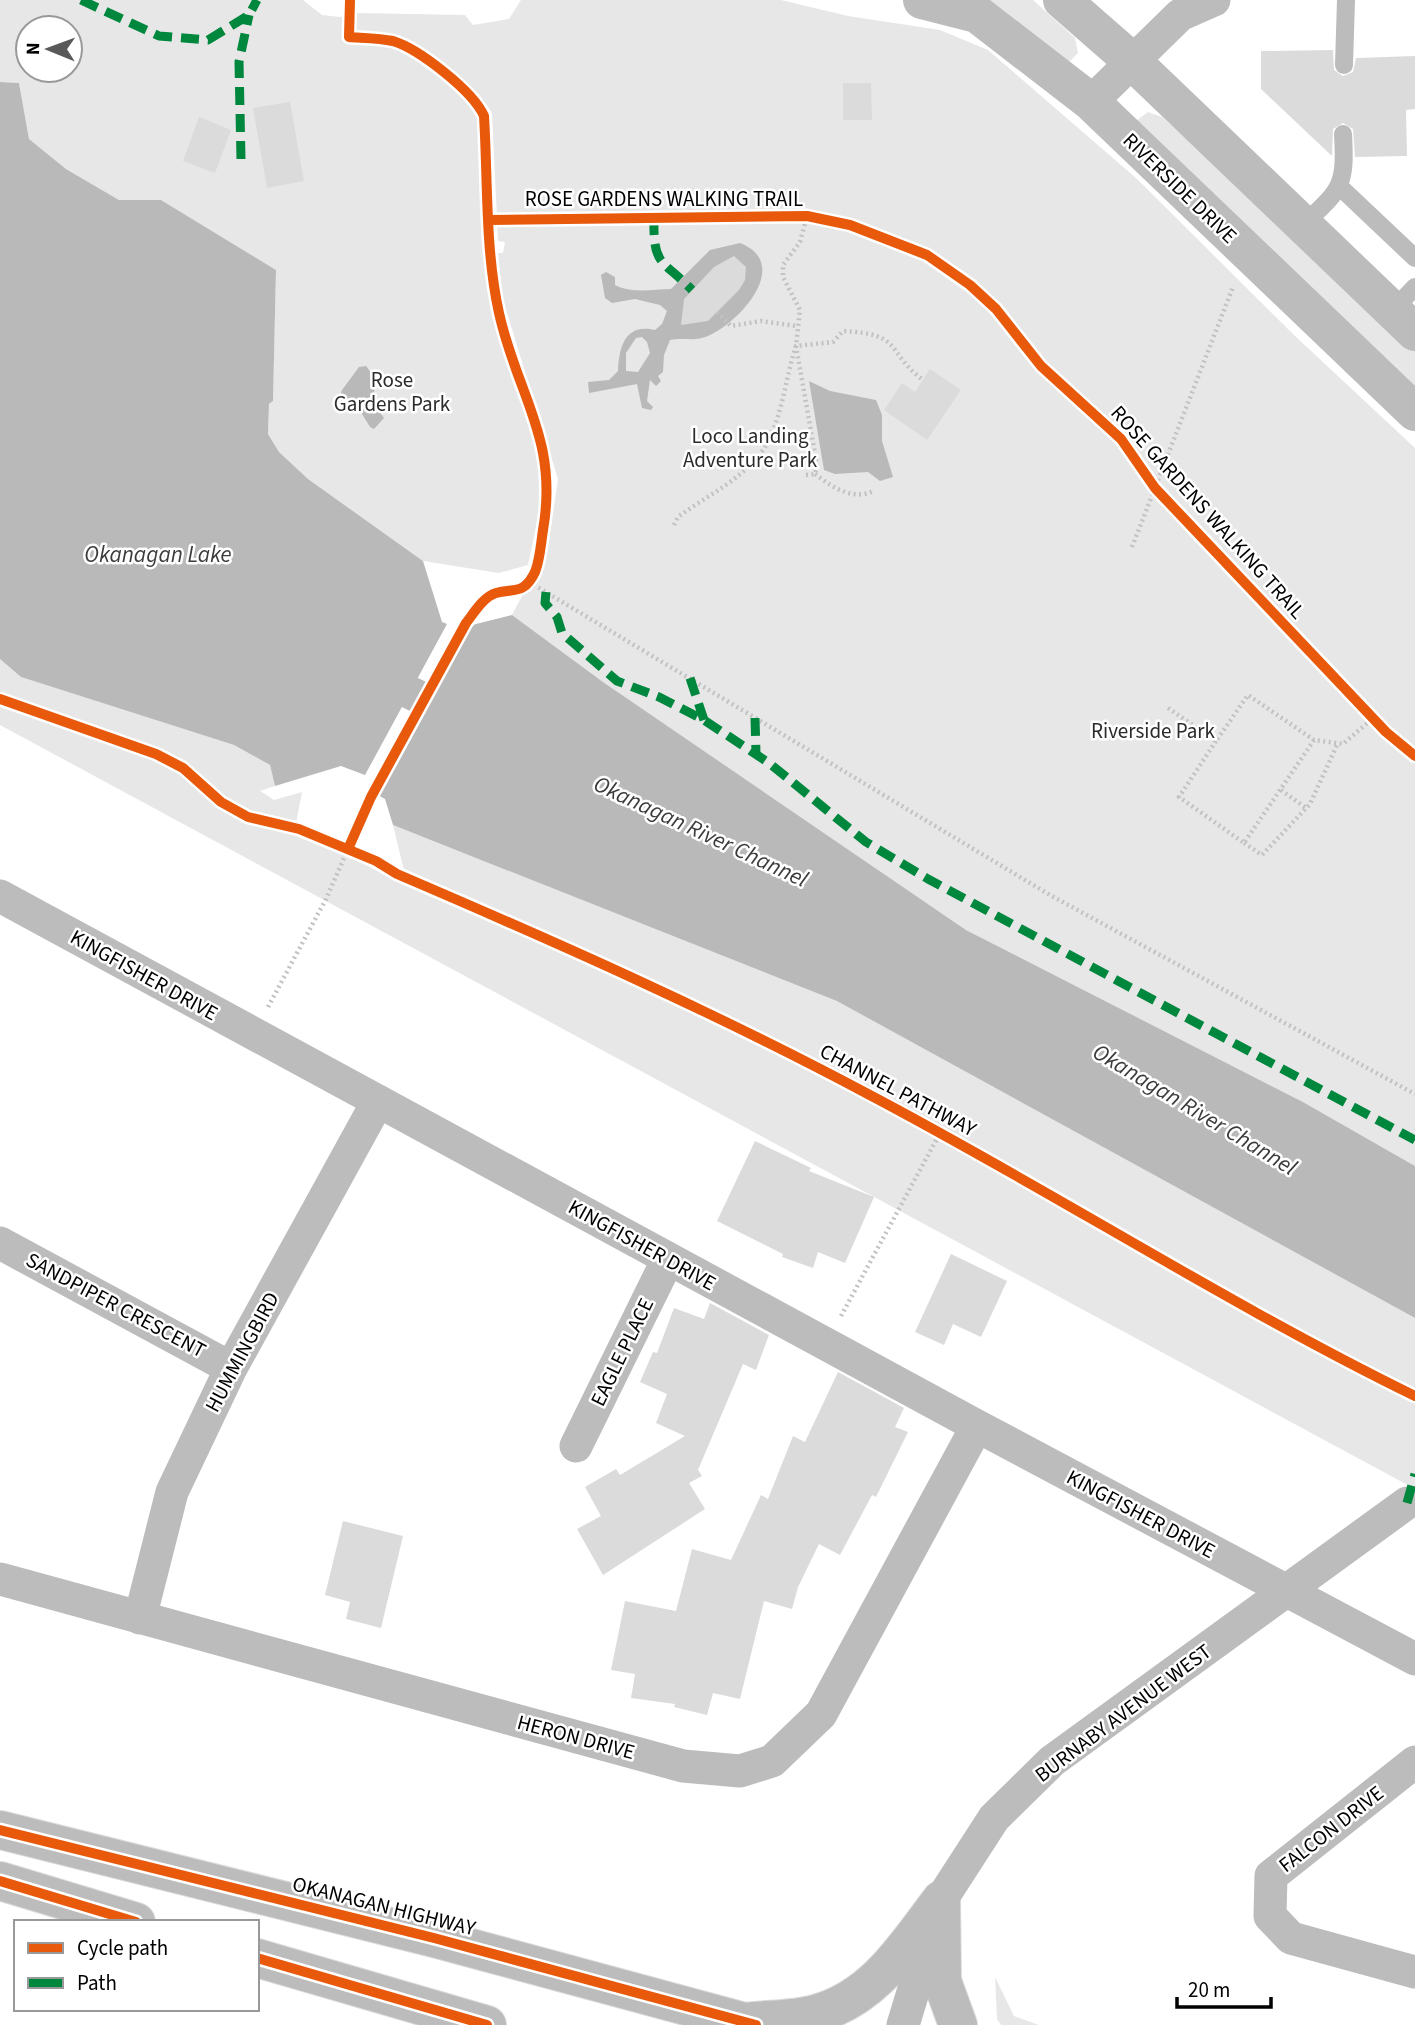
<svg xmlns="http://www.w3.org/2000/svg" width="1415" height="2025" viewBox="0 0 1415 2025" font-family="'Source Sans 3',sans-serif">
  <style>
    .green { fill: #e7e7e7; fill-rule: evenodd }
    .water { fill: #b9b9b9; fill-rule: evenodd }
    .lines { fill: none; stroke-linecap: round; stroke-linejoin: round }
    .canal { stroke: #b9b9b9; stroke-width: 33 }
    .building { fill: #dbdbdb }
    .trunk-casing { stroke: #dbdbdb; stroke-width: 40 }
    .path { stroke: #c2c2c2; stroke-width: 4.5; stroke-dasharray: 2 3.5; stroke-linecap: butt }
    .service { stroke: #bcbcbc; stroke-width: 18 }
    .minor { stroke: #bcbcbc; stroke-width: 33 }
    .tertiary { stroke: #bcbcbc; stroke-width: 38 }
    .trunk { stroke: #bcbcbc; stroke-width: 38 }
    .quiet { stroke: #00873e; stroke-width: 9; stroke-dasharray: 18 9; stroke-linecap: butt }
    .cycleway-casing { stroke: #fff; stroke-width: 15 }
    .cycleway { stroke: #e8590c; stroke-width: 10 }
    .labels { text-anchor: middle; stroke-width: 5; stroke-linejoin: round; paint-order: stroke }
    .street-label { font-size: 21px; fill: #000; stroke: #fff }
    .park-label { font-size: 21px; fill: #2b2b2b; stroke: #fff }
    .water-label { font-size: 23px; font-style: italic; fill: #3c3c3c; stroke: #fff }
  </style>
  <rect width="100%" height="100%" fill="#fff"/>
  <path class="green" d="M 0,0 L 303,0 L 322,15 L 340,17 L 356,13 L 465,15 L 473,25 L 509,19 L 521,0 L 781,0 L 848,16 L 940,30 L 988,50 L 1136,178 L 1295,336 L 1415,448 L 1415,1166 L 1303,1102 L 966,930 L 603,682 L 512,615 L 548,547 L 558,479 L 503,300 L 498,253 L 503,253 L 505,242 L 498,241 L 492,113 L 478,93 L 485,258 L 492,316 L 532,432 L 542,475 L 543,495 L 528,565 L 499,573 L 423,561 L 308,479 L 279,452 L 268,434 L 269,404 L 273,401 L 276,270 L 161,200 L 119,200 L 66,169 L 29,139 L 19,83 L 0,82 ZM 28,28 L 70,28 L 70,70 L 28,70 Z
    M 965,0 L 1033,0 L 1075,38 L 1078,53 L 1067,64 Z
    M 1148,112 L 1162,117 L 1415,346 L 1415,391 L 1136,121 Z
    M 0,659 L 21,677 L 234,745 L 270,765 L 275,786 L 260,791 L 274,800 L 302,792 L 294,834 L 324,843 L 408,887 L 393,825 L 837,1000 L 1415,1318 L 1415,1489 L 0,725 Z
    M 995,1977 L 1014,2016 L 1039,2025 L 1001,2025 L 997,2019 Z"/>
  <path class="water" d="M 0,82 L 19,83 L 29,139 L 66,169 L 119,200 L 161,200 L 276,270 L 273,401 L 269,404 L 268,434 L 279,452 L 308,479 L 423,561 L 442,622 L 447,624 L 365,775 L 341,766 L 275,786 L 270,765 L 234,745 L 21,677 L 0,659 Z
    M 740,243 C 793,264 739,323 708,336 C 695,342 683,337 670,340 L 664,355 L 663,372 L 658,376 L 661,381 L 656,386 L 650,380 L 647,401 L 653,407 L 651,410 L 642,408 L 637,384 L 589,393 L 588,382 L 609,380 L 618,371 C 619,347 625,323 655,330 L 662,324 L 667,311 L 660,305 L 635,299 L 612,303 L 605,298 L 601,275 L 606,272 L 615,277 L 615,285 C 632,294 653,289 671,289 L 710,250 ZM 642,337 L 647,342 L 650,353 L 638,372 L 626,371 L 626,353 L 636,338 Z
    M 366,366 C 379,380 369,399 384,418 L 374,429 L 370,427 L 359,409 L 344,405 L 339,399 L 342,390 L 359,367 Z
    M 809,381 L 830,391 L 876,400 L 882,415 L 882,441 L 893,477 L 880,481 L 868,472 L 835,474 L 824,470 Z
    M 512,615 L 603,682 L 966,930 L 1303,1102 L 1415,1166 L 1415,1318 L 837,1001 L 393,825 L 385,799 L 369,790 L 456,629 Z"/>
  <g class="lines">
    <path class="canal" d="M 369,673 L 459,716"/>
  </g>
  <path class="building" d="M 1333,50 L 1334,70 L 1343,76 L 1353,72 L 1356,58 L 1415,56 L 1415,109 L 1406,110 L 1407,156 L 1355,157 L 1353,129 L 1343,123 L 1333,129 L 1332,156 L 1261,89 L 1261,51 Z
    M 843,83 L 871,83 L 872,120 L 843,120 Z
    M 290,102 L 304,181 L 267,188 L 253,108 Z
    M 199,117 L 231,130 L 215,173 L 183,161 Z
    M 734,256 L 746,267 L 745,280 L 739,290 L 708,321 L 681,325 L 684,299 L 714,267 Z
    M 930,369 L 961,390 L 927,440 L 884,410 L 902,383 L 915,392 Z
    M 755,1141 L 811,1168 L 809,1171 L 874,1197 L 845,1263 L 818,1252 L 813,1268 L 782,1257 L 783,1254 L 717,1221 Z
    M 951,1254 L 1007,1281 L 981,1337 L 953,1324 L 944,1345 L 915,1332 Z
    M 710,1303 L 769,1335 L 756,1370 L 743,1364 L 698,1470 L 702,1476 L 689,1483 L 705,1509 L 603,1575 L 577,1529 L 601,1516 L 585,1487 L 616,1469 L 620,1475 L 685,1436 L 656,1423 L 667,1394 L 640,1382 L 653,1352 L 657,1353 L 674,1308 L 704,1319 Z
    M 838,1372 L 904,1408 L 895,1427 L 908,1432 L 876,1497 L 872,1495 L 840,1555 L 819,1544 L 798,1587 L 792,1609 L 764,1601 L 740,1699 L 713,1693 L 707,1715 L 674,1707 L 675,1704 L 631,1698 L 635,1674 L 611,1670 L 625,1601 L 676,1611 L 692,1549 L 731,1560 L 761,1495 L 768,1499 L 793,1436 L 805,1442 Z
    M 343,1521 L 403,1536 L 381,1628 L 346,1619 L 350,1602 L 325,1595 Z"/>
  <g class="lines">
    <defs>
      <path id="trunk" d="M 0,1830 L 434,1938 L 756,2025
        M 0,1881 L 136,1922
        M 941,1900 L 942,1981 L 958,2025
        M 257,1958 L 487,2025
        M 744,2022 C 767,2019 793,2020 815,2014 C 874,1999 906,1946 941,1900"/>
    </defs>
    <use href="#trunk" class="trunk-casing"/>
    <path class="path" d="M 490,220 L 807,216 L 850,225 L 927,255 L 970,285 L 996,309 L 1041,366 L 1121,439 L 1155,488 L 1386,732 L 1415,756
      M 717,312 L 731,326 L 761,321 L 796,326
      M 815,474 C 832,487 852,501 874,491
      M 806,475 L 815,474 L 817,465 L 796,346 L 800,310 L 783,277 L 783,265 L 800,242 L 807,216
      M 674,525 L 678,517 C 706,496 742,480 763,450 C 782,421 785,379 796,346 L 833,342 L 843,331 C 904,334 884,350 923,380
      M 1132,547 L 1233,287
      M 529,582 L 1050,895 L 1415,1094
      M 1168,708 L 1216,741 L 1248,695 L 1314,740 L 1343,744 L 1373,718
      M 1216,741 L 1179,797 L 1244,843 L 1314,740
      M 1281,790 L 1306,808
      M 1244,843 L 1262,855 L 1310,804 L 1338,743
      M 268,1007 L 326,899 L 348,849
      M 841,1316 L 940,1133"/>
    <path class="service" d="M 1344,65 L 1346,0
      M 1340,187 L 1415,258
      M 1303,225 C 1341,189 1346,187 1343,134
      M 1393,310 L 1415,287"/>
    <path class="minor" d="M 1091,102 L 1180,15 L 1214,0
      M 0,896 L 977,1426 L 1415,1659
      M 0,1243 L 231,1368
      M 576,1446 L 668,1259
      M 0,1579 L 683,1766 L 740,1771 L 772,1761 L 821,1714 L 977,1426
      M 140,1618 L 172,1492 L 231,1368 L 378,1101
      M 1415,1762 L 1271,1876 L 1270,1916 L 1291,1938 L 1415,1972
      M 903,2025 L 941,1900 L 994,1818 L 1052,1761 L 1407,1503"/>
    <path class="tertiary" d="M 922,0 L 977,14 L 1091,102 L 1415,412
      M 1062,0 L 1133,62 L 1415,332"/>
    <use href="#trunk" class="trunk"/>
    <path class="quiet" d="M 81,0 L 159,36 L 208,40 L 249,15 L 257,0
      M 241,159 L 239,62 L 249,15
      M 654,217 C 653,267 661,258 692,290
      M 546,592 L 545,603 L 557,617 L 562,633 L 617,681 L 659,697 L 704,720 L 769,763 L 866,842 L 928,879 L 1415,1140
      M 690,678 L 704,720
      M 755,718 L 756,754
      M 1407,1503 L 1415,1474"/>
    <defs>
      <path id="cycleway" d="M 490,220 L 807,216 L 850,225 L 927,255 L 970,285 L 996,309 L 1041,366 L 1121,439 L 1155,488 L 1386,732 L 1415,756
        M 0,699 L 156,754 L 183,768 L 221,802 L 248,817 L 299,829 L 376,861 L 397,874 C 556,942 714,1012 866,1093 C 1051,1190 1227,1304 1415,1396
        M 348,849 L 371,797 L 466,623 C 474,613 483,597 496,593 C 514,588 524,595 535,572 C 540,560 541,543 543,530 C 559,439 517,395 499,313 C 485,250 488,181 484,116 C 473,91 419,49 393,41 C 379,38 363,38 349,37 L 350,0
        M 0,1830 L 434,1938 L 756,2025
        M 0,1881 L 136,1922
        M 257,1958 L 487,2025"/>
    </defs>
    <use href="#cycleway" class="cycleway-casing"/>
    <use href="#cycleway" class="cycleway"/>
  </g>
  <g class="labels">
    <g class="street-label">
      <text transform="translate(1180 188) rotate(44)" y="7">RIVERSIDE DRIVE</text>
      <text x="664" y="206">ROSE GARDENS WALKING TRAIL</text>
      <text transform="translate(1208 512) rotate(48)" y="7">ROSE GARDENS WALKING TRAIL</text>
      <text transform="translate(144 975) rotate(29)" y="7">KINGFISHER DRIVE</text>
      <text transform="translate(898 1090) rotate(28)" y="7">CHANNEL PATHWAY</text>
      <text transform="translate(642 1245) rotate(29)" y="7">KINGFISHER DRIVE</text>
      <text transform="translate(116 1305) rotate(28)" y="7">SANDPIPER CRESCENT</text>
      <text transform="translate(242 1352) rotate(-62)" y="7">HUMMINGBIRD</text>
      <text transform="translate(622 1352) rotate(-64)" y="7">EAGLE PLACE</text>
      <text transform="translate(1141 1514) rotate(28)" y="7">KINGFISHER DRIVE</text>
      <text transform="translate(1123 1713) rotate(-37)" y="7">BURNABY AVENUE WEST</text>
      <text transform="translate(576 1737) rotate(15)" y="7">HERON DRIVE</text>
      <text transform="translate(1331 1829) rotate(-38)" y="7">FALCON DRIVE</text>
      <text transform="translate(384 1906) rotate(14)" y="7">OKANAGAN HIGHWAY</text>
    </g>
    <g class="park-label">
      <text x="392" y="387">Rose<tspan x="392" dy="24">Gardens Park</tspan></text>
      <text x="750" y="443">Loco Landing<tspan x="750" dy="24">Adventure Park</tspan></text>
      <text x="1153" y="738">Riverside Park</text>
    </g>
    <g class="water-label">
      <text x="158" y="562">Okanagan Lake</text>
      <text transform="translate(701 831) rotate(25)" y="8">Okanagan River Channel</text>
      <text transform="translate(1195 1109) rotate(31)" y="8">Okanagan River Channel</text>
    </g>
  </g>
  <rect x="14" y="1920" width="245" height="91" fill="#ffffff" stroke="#999999" stroke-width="2"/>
  <rect x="28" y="1943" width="35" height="10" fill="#e8590c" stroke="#999999" stroke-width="2"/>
  <text x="77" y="1955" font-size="21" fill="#000000">Cycle path</text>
  <rect x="28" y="1978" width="35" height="10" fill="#00873e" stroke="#999999" stroke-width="2"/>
  <text x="77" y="1990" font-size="21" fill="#000000">Path</text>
  <g transform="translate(49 49) rotate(271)"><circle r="33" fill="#ffffff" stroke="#999999" stroke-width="2"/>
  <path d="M0-5L12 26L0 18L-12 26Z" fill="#595959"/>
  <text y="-10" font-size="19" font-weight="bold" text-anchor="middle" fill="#000000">N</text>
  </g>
  <path d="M1177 1997v10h94v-10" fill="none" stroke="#000000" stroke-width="3.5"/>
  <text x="1188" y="1997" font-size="21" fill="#000000" stroke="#ffffff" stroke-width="5" paint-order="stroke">20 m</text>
</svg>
